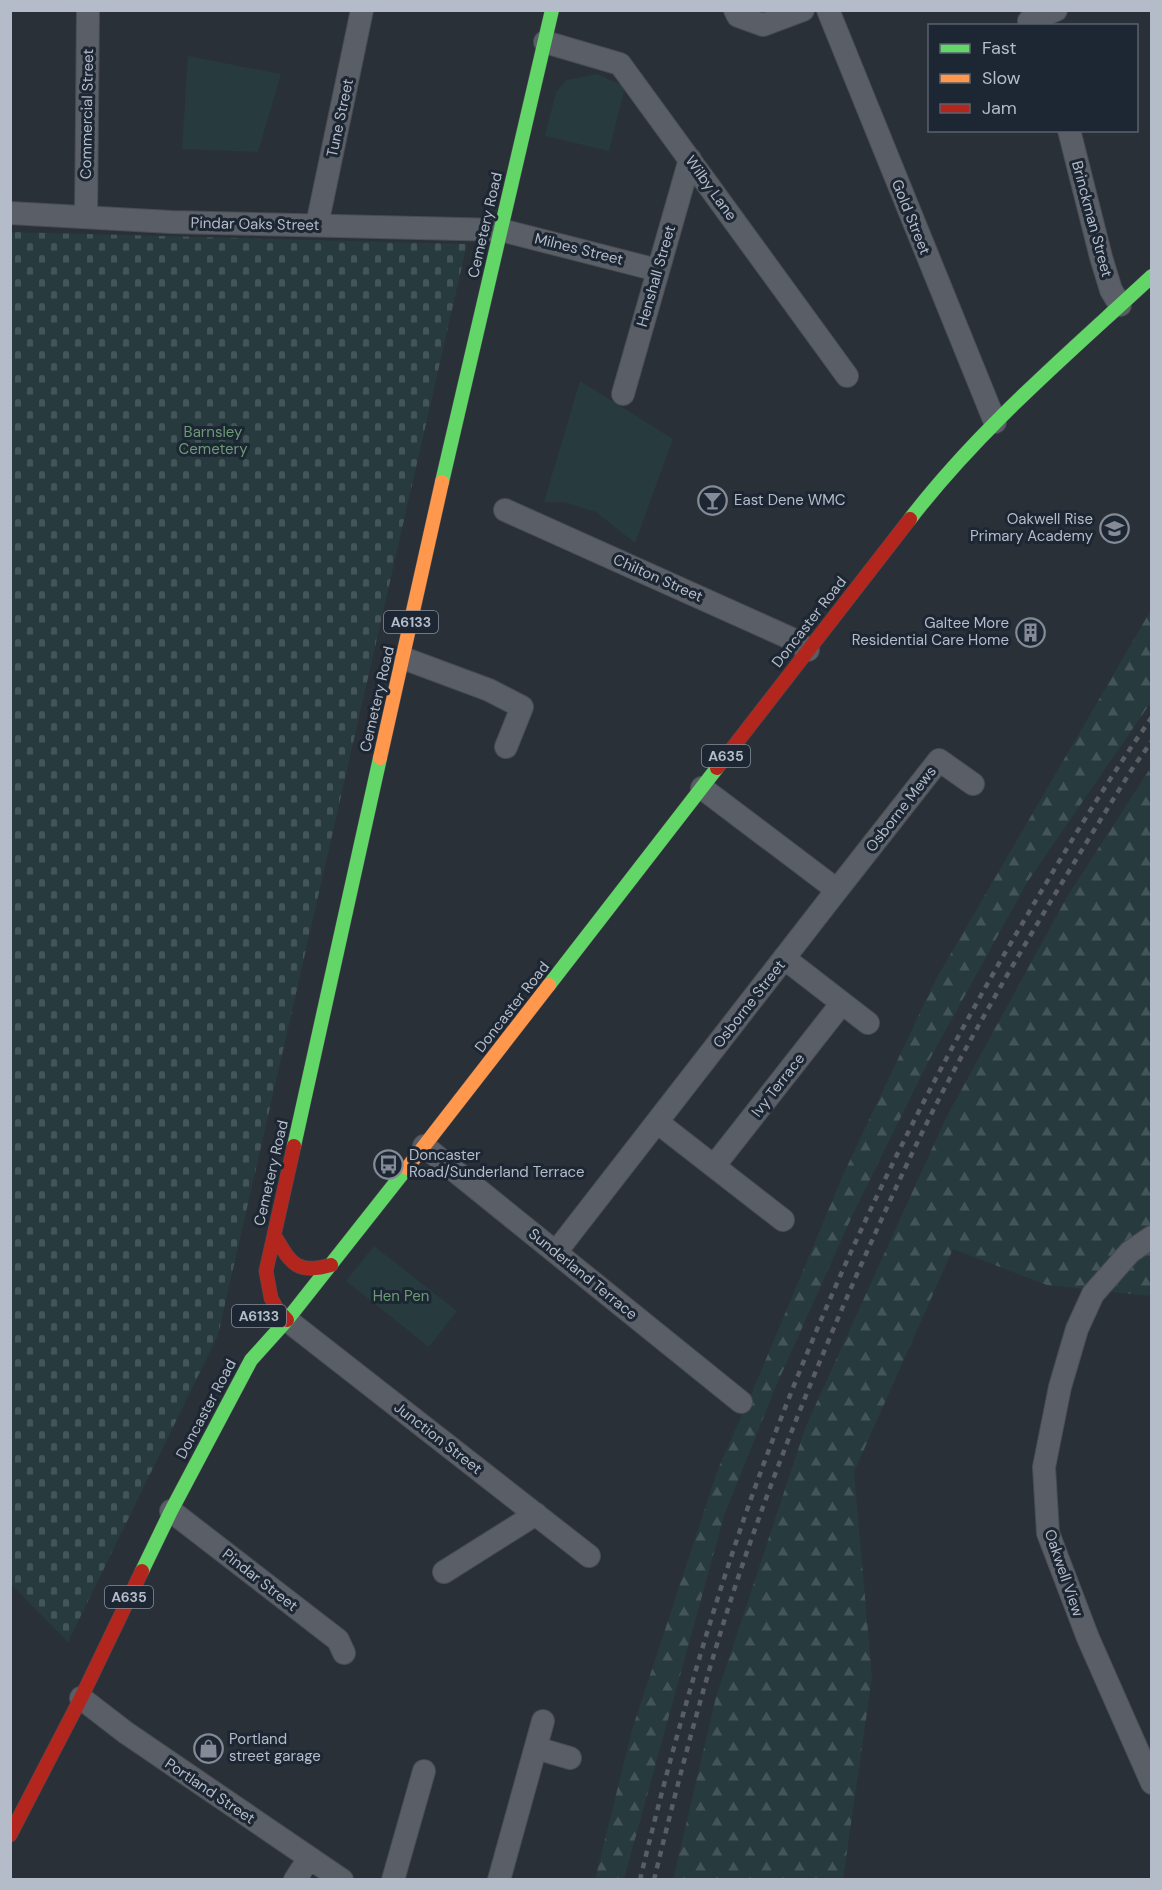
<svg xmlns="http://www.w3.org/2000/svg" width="1162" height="1890" viewBox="0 0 1162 1890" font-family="'DM Sans',sans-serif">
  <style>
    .green { fill: #273a3e }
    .forest { fill: url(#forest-firs) }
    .cemetery { fill: url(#cemetery-stones) }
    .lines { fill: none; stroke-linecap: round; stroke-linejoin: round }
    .street-casing { stroke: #484c53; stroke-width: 24 }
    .fast-casing { stroke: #474c53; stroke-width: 15 }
    .slow-casing { stroke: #474c53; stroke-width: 15 }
    .jam-casing { stroke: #474c53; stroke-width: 15 }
    .street { stroke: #5a5e66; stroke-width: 22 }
    .fast { stroke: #63d668; stroke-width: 14 }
    .slow { stroke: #ff974d; stroke-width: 14 }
    .jam { stroke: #b3261e; stroke-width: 14 }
    .rail { stroke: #595d64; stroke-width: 4.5; stroke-dasharray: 6 6; stroke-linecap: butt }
    .labels { text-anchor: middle; stroke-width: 6; stroke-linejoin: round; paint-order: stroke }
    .shield { fill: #1d2633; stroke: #878f9c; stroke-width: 1.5 }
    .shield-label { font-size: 14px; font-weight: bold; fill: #b4bcc9 }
    .street-label { font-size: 15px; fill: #b4bcc9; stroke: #1d2633 }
    .park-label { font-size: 15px; fill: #6b9a76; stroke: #1d2633 }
    .poi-label { font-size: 15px; fill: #b4bcc9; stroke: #1d2633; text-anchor: start }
  </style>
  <defs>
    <pattern id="forest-firs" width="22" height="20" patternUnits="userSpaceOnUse" patternTransform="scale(1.5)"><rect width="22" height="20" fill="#273a3e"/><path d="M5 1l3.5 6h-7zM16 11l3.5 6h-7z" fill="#445559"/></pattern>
    <pattern id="cemetery-stones" width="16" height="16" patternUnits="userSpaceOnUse" patternTransform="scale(1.5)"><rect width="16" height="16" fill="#273a3e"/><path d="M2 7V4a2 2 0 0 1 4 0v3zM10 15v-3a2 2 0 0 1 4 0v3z" fill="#445559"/></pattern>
  </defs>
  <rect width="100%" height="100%" fill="#2a3038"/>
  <path class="green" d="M 188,56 L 281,74 L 258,152 L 182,149 Z
    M 597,74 L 625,87 L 609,151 L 545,136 L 556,92 L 567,80 Z
    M 580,381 L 673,439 L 635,543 L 596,512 L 564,502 L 544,502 Z
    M 374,1246 L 457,1311 L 429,1347 L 346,1281 Z"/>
  <path class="forest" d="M 1151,610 L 1151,702 L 1028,881 L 927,1064 L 853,1214 L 776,1386 L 724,1516 L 624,1879 L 595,1880 L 632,1730 L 718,1469 L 751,1395 L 843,1175 L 935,981 Z
    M 1151,767 L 1151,1296 L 1047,1285 L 953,1249 L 854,1472 L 872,1677 L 843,1879 L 673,1880 L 716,1697 L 806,1426 L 946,1118 L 1067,897 Z"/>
  <path class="cemetery" d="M 11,232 L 467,244 L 218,1335 L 68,1642 L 10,1583 Z"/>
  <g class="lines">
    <defs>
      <path id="street" d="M 735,10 L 738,16 L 763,25 L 803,10
        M 828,10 L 995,422
        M 1029,21 L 1056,10
        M 545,42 L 620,64 L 847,376
        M 1069,130 L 1101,257 L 1111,290 L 1120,305
        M 10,213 L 171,222 L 501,230 L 657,270
        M 86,217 L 88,10
        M 317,225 L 362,10
        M 623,394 L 690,159
        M 505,510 L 792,639 L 808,650
        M 403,658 L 489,690 L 522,707 L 506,747
        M 837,890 L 939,760 L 973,784
        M 784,958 L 868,1023
        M 657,1122 L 783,1220
        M 424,1146 L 741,1402
        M 714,1166 L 842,1003
        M 1152,1237 L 1130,1252 L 1093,1294 L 1077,1329 L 1060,1387 L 1044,1467 L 1048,1533 L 1088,1638 L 1152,1783
        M 556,1252 L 837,890 L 702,788
        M 287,1320 L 589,1556
        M 171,1511 L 338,1640 L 344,1653
        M 444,1572 L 536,1514
        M 81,1698 L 125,1732 L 342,1880
        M 536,1748 L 570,1758
        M 295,1880 L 309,1858
        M 393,1880 L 424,1771
        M 499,1880 L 543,1721"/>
      <path id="fast" d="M 442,482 L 552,10
        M 910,519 C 980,428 1068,354 1152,276
        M 549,985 L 717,768
        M 294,1146 L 380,758
        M 142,1571 L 171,1511 L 251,1360 L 287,1320 L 407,1168"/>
      <path id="slow" d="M 380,758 L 442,482
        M 407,1168 L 549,985"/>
      <path id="jam" d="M 717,768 L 910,519
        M 274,1235 C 291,1263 296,1275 331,1265
        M 287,1320 L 277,1309 L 271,1298 L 266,1271 L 294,1146
        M 10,1835 L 81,1698 L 142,1571"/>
    </defs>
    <use href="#street" class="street-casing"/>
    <use href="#fast" class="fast-casing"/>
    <use href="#slow" class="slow-casing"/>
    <use href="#jam" class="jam-casing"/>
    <use href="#street" class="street"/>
    <use href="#fast" class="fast"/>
    <use href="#slow" class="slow"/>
    <use href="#jam" class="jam"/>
    <path class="rail" d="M 640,1880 C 670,1755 705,1631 747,1510 C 819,1306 912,1110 1022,924 C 1063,854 1105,784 1152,717
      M 654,1880 C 678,1781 704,1681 736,1584 C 772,1476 815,1370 861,1265 C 887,1207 913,1149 942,1093 C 1001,981 1067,873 1134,766 L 1152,741"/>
  </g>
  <defs>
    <symbol id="bar-ring" viewBox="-11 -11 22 22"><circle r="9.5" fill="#1d2633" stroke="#848b96" stroke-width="1.5"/><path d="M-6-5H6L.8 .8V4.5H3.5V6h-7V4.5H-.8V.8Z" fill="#848b96"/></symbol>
    <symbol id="school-ring" viewBox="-11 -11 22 22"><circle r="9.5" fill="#1d2633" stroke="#848b96" stroke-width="1.5"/><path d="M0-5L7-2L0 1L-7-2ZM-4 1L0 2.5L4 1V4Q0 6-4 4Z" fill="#848b96"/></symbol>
    <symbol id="building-ring" viewBox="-11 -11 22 22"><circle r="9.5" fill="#1d2633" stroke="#848b96" stroke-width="1.5"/><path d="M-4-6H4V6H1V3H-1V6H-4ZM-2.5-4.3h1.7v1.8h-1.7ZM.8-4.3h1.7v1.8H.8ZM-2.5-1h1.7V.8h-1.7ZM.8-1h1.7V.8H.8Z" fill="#848b96"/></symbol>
    <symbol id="bus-ring" viewBox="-11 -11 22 22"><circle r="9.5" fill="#1d2633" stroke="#848b96" stroke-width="1.5"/><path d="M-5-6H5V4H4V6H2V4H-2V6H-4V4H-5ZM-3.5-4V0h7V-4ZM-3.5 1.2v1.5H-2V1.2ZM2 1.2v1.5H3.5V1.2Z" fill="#848b96"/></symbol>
    <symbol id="shop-ring" viewBox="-11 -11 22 22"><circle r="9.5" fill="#1d2633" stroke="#848b96" stroke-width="1.5"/><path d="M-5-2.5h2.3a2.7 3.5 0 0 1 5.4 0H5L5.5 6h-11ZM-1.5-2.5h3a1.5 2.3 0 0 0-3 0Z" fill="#848b96"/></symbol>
  </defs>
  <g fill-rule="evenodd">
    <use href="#bar-ring" x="696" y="484" width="33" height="33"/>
    <use href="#school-ring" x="1098" y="512" width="33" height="33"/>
    <use href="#building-ring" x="1014" y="616" width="33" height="33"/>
    <use href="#bus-ring" x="372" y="1148" width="33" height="33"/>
    <use href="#shop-ring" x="192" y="1732" width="33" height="33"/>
  </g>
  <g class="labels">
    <g class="shield">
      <rect x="384" y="611" width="54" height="22" rx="4.5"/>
      <rect x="702" y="745" width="48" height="22" rx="4.5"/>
      <rect x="232" y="1305" width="54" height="22" rx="4.5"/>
      <rect x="105" y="1586" width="48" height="22" rx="4.5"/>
    </g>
    <g class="shield-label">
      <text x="411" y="627">A6133</text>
      <text x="726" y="761">A635</text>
      <text x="259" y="1321">A6133</text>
      <text x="129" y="1602">A635</text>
    </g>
    <g class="street-label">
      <text transform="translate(87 114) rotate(-89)" y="5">Commercial Street</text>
      <text transform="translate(340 118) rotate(-78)" y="5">Tune Street</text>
      <text transform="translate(711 188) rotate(54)" y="5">Wilby Lane</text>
      <text transform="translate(911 217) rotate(68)" y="5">Gold Street</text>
      <text transform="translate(1092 219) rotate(75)" y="5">Brinckman Street</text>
      <text transform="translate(255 224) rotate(1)" y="5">Pindar Oaks Street</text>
      <text transform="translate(485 225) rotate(-77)" y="5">Cemetery Road</text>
      <text transform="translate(579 249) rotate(14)" y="5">Milnes Street</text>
      <text transform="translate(656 276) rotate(-74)" y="5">Henshall Street</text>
      <text transform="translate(658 578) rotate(24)" y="5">Chilton Street</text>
      <text transform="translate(809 622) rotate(-52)" y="5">Doncaster Road</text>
      <text transform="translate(377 699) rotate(-77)" y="5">Cemetery Road</text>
      <text transform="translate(901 809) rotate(-52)" y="5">Osborne Mews</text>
      <text transform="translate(749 1004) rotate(-52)" y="5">Osborne Street</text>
      <text transform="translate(512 1007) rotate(-52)" y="5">Doncaster Road</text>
      <text transform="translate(778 1085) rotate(-52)" y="5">Ivy Terrace</text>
      <text transform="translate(271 1173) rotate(-77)" y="5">Cemetery Road</text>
      <text transform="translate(583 1274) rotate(39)" y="5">Sunderland Terrace</text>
      <text transform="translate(206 1409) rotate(-62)" y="5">Doncaster Road</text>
      <text transform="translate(438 1438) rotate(38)" y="5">Junction Street</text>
      <text transform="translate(1064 1573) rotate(71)" y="5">Oakwell View</text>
      <text transform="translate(260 1580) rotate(38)" y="5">Pindar Street</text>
      <text transform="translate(210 1791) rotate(34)" y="5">Portland Street</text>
    </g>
    <g class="park-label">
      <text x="213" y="437">Barnsley<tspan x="213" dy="17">Cemetery</tspan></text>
      <text x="401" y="1301">Hen Pen</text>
    </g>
    <g class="poi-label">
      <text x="734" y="505">East Dene WMC</text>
      <text x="1093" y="524" text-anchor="end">Oakwell Rise<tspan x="1093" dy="17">Primary Academy</tspan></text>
      <text x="1009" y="628" text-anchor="end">Galtee More<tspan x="1009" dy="17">Residential Care Home</tspan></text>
      <text x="409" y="1160">Doncaster<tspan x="409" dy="17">Road/Sunderland Terrace</tspan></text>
      <text x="229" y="1744">Portland<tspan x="229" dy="17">street garage</tspan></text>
    </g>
  </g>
  <rect width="1162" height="1890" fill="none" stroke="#b4bcc9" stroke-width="24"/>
  <rect x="928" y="24" width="210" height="108" fill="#1d2633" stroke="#59626f" stroke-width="1.5"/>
  <rect x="940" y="44" width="30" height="9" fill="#63d668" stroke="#59626f" stroke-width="1.5"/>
  <text x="982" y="54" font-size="18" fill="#b4bcc9">Fast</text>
  <rect x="940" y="74" width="30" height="9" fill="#ff974d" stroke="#59626f" stroke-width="1.5"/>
  <text x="982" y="84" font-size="18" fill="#b4bcc9">Slow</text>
  <rect x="940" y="104" width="30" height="9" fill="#b3261e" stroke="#59626f" stroke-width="1.5"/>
  <text x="982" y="114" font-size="18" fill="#b4bcc9">Jam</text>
</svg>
